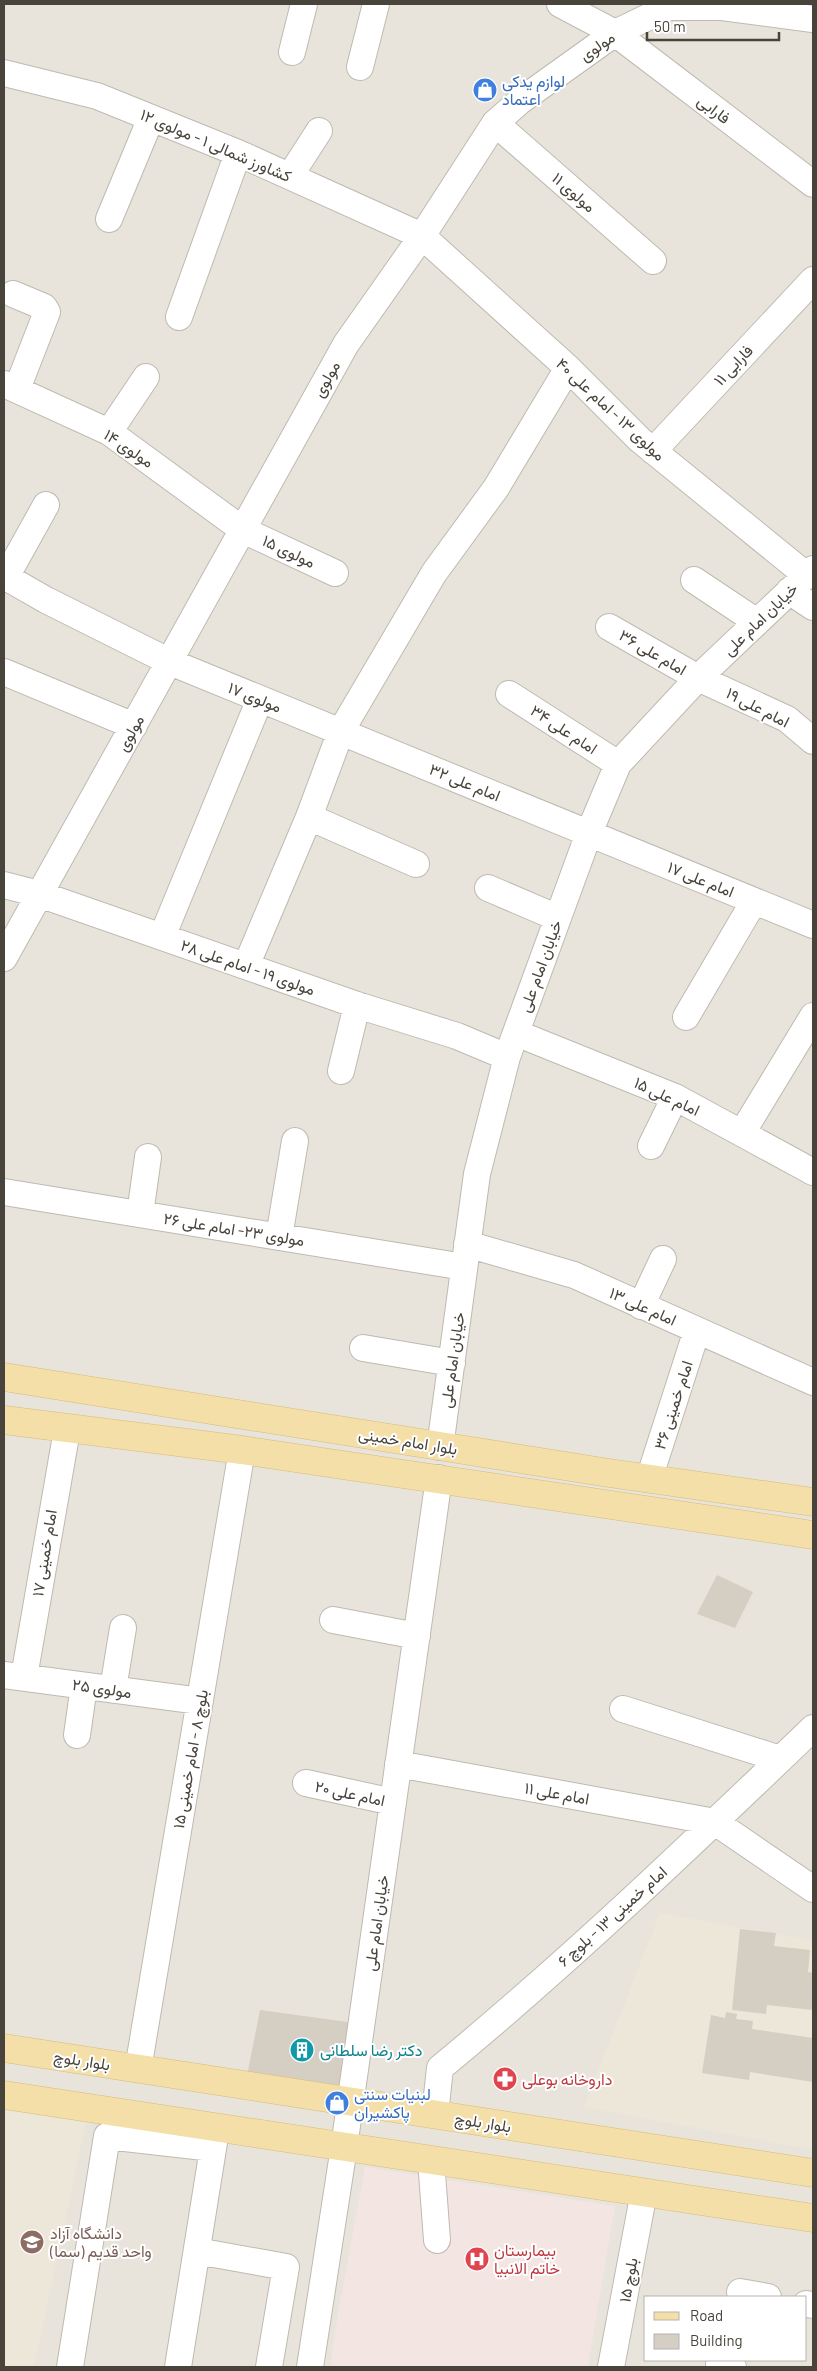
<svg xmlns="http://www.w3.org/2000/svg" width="817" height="2371" viewBox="0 0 817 2371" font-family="Barlow,Vazirmatn,sans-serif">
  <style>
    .residential { fill: #e8e4db; fill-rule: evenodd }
    .education { fill: #ece7d8 }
    .medical { fill: #f3e5e2 }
    .building { fill: #d5cec3 }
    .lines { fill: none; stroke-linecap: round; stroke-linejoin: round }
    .minor-casing { stroke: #bfbab0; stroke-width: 28 }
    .major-casing { stroke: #d7bc78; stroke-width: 29 }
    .minor { stroke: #fff; stroke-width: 26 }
    .major { stroke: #f3dfa7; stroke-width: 28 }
    .labels { text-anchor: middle; stroke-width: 4; stroke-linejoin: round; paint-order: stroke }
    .street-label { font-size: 16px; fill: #48433b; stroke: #fff }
    .shop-label { font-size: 16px; fill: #366cbe; stroke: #fff; text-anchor: start }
    .culture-label { font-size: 16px; fill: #0d838f; stroke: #fff; text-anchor: start }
    .health-label { font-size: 16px; fill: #be3a42; stroke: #fff; text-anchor: start }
    .education-label { font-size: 16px; fill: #785e54; stroke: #fff; text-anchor: start }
  </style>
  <rect width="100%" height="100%" fill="#f4f2ed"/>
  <path class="residential" d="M 4,4 L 813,4 L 813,2367 L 4,2367 ZM 646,2297 L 806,2297 L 806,2360 L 646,2360 Z"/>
  <path class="education" d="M 660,1913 L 813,1941 L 813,2150 L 584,2107 Z
    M 4,2108 L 87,2117 L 34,2367 L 4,2367 Z"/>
  <path class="medical" d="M 365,2167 L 615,2206 L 588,2367 L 330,2367 L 338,2313 Z"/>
  <path class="building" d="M 717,1575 L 753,1592 L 735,1628 L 697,1614 Z
    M 740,1929 L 776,1933 L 774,1946 L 810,1950 L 808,1972 L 813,1973 L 813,2010 L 767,2005 L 766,2014 L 732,2010 Z
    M 260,2010 L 355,2023 L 345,2089 L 247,2076 Z
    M 726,2012 L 737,2014 L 736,2019 L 753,2021 L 752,2029 L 813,2038 L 813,2082 L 750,2072 L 749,2080 L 702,2073 L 711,2015 L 725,2018 Z"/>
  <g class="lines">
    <defs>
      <path id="minor" d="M 560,4 L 615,33 L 813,184
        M 292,52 L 304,4
        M 360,67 L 376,4
        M 4,73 L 97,96 L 238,153 L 422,236 L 568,368 L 640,440 L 806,575
        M 495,123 L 653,261
        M 290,176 L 319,131
        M 109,219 L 151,118
        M 13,294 L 44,307 L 47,312 L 17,389
        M 179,317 L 238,153
        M 4,384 L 109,432 L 243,530 L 335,573
        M 109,432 L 146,377
        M 653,451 L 813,280
        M 4,576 L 46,600 L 170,662 L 813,925
        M 6,577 L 46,505
        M 694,580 L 757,622
        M 789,591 L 813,607
        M 609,627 L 698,678 L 787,719 L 813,741
        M 4,672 L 134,726
        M 509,694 L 618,764
        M 309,817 L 416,864
        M 4,885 L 39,894 L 357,1005 L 457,1036 L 507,1057
        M 488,888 L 558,918
        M 162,937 L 260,699
        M 4,958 L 346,344 L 422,236 L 495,123 L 520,101 L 615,33 L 669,7 L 722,7 L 813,19
        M 246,966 L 309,817 L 341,731 L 434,573 L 496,488 L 568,368
        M 686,1017 L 754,901
        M 516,1033 L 675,1097 L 813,1172
        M 341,1071 L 357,1005
        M 742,1133 L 813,1016
        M 651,1146 L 675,1097
        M 4,1192 L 464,1267
        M 140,1214 L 148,1157
        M 279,1237 L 295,1141
        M 467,1244 L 574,1275 L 813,1382
        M 641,1306 L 663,1259
        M 363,1348 L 452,1363
        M 440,1447 L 477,1174 L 507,1057 L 589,833 L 618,764 L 698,678 L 813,569
        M 649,1479 L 697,1330
        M 333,1620 L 417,1636
        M 4,1675 L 200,1701
        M 24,1677 L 67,1430
        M 113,1689 L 123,1628
        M 623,1709 L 780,1759
        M 77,1735 L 84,1686
        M 398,1764 L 715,1822 L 813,1889
        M 306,1783 L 393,1802
        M 138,2069 L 242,1450
        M 435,2114 L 440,2068 C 570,1961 692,1844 813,1728
        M 431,2160 L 437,2240
        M 197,2251 L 286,2267 L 269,2367
        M 740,2292 L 768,2297
        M 806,2304 L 813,2305
        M 719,2365 L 733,2367
        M 70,2367 L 107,2136 L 213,2148
        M 178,2367 L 216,2130
        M 310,2367 L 344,2147 L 439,1478
        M 611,2367 L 644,2192"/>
      <path id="major" d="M 4,1377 L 609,1473 L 813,1502
        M 4,1420 L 242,1450 L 813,1535
        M 4,2048 L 813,2173
        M 4,2095 L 813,2218"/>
    </defs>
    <use href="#minor" class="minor-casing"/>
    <use href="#major" class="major-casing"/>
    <use href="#minor" class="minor"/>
    <use href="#major" class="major"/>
  </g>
  <defs>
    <symbol id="shop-disc" viewBox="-11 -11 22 22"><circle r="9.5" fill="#3f7fe0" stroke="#fff"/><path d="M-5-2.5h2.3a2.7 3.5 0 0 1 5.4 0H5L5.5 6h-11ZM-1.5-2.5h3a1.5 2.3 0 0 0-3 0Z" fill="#fff"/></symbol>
    <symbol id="building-disc" viewBox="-11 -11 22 22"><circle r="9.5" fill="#0f9aa8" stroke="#fff"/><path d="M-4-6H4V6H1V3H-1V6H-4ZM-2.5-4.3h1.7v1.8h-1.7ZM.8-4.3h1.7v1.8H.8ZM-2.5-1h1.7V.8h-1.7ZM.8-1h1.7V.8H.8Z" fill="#fff"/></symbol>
    <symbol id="pharmacy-disc" viewBox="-11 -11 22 22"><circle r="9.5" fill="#e0444e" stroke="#fff"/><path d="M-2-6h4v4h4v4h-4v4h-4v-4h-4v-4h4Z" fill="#fff"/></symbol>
    <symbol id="university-disc" viewBox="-11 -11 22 22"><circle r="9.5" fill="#8d6e63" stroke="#fff"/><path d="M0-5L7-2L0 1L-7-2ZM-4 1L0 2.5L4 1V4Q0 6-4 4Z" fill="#fff"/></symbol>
    <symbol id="hospital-disc" viewBox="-11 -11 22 22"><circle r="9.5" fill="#e0444e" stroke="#fff"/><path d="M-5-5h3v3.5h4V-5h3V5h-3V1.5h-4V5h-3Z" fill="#fff"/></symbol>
  </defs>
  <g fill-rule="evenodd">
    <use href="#shop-disc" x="471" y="76" width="28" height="28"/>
    <use href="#building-disc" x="288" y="2036" width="28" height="28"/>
    <use href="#pharmacy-disc" x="491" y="2065" width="28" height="28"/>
    <use href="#shop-disc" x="323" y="2089" width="28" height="28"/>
    <use href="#university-disc" x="18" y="2228" width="28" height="28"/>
    <use href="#hospital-disc" x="463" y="2245" width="28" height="28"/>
  </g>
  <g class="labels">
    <g class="street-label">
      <text transform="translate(597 46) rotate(-35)" y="6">مولوی</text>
      <text transform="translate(714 109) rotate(37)" y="6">فارابی</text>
      <text transform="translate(216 145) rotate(23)" y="6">کشاورز شمالی ۱ - مولوی ۱۲</text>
      <text transform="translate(574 192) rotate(41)" y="6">مولوی ۱۱</text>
      <text transform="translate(733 365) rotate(-47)" y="6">فارابی ۱۱</text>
      <text transform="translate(326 379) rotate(-61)" y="6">مولوی</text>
      <text transform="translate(611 409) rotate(43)" y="6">مولوی ۱۳ - امام علی ۴۰</text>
      <text transform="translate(129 448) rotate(34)" y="6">مولوی ۱۴</text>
      <text transform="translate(289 551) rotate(25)" y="6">مولوی ۱۵</text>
      <text transform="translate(760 619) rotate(-44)" y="6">خیابان امام علی</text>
      <text transform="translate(653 652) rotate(30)" y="6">امام علی ۳۶</text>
      <text transform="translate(255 697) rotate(22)" y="6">مولوی ۱۷</text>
      <text transform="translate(758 707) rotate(27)" y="6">امام علی ۱۹</text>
      <text transform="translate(564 729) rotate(33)" y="6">امام علی ۳۴</text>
      <text transform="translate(130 733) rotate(-61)" y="6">مولوی</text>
      <text transform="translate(465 782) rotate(22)" y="6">امام علی ۳۲</text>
      <text transform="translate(701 879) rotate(22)" y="6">امام علی ۱۷</text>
      <text transform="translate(540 966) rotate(-70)" y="6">خیابان امام علی</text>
      <text transform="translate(248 967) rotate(19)" y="6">مولوی ۱۹ - امام علی ۲۸</text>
      <text transform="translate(667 1096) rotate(25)" y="6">امام علی ۱۵</text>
      <text transform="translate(234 1229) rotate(9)" y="6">مولوی ۲۳- امام علی ۲۶</text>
      <text transform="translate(643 1306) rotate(24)" y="6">امام علی ۱۳</text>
      <text transform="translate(452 1360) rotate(-82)" y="6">خیابان امام علی</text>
      <text transform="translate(673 1405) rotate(-72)" y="6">امام خمینی ۳۶</text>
      <text transform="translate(408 1441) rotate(9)" y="6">بلوار امام خمینی</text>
      <text transform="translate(44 1553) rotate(-81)" y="6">امام خمینی ۱۷</text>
      <text transform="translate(102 1688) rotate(8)" y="6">مولوی ۲۵</text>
      <text transform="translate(190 1759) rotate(-80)" y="6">بلوچ ۸ - امام خمینی ۱۵</text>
      <text transform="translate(350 1793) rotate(12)" y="6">امام علی ۲۰</text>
      <text transform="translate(557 1793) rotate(10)" y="6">امام علی ۱۱</text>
      <text transform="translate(612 1916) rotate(-42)" y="6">امام خمینی ۱۳ - بلوچ ۶</text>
      <text transform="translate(376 1923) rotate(-82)" y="6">خیابان امام علی</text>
      <text transform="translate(82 2060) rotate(9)" y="6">بلوار بلوچ</text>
      <text transform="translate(483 2122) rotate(9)" y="6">بلوار بلوچ</text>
      <text transform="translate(628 2280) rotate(-80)" y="6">بلوچ ۱۵</text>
    </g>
    <g class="shop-label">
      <text x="502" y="87">لوازم یدکی<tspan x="502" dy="18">اعتماد</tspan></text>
      <text x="354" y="2100">لبنیات سنتی<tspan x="354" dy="18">پاکشیران</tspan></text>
    </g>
    <g class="culture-label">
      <text x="320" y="2056">دکتر رضا سلطانی</text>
    </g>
    <g class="health-label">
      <text x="522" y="2085">داروخانه بوعلی</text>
      <text x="494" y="2256">بیمارستان<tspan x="494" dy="18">خاتم الانبیا</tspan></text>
    </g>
    <g class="education-label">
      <text x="50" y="2239">دانشگاه آزاد<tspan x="50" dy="18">واحد قدیم (سما)</tspan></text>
    </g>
  </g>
  <rect width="817" height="2371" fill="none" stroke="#48433b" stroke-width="10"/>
  <rect x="644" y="2296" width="162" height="65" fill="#ffffff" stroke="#b6b4b1"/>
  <rect x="654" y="2312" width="25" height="8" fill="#f3dfa7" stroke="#b6b4b1"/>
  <text x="690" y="2321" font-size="15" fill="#48433b">Road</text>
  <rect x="654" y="2334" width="25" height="15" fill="#d5cec3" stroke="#b6b4b1"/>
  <text x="690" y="2346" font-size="15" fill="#48433b">Building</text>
  <path d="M647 32v8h132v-8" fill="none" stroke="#48433b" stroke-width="2.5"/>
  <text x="654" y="32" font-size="15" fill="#48433b" stroke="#ffffff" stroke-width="4" paint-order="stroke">50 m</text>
</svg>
